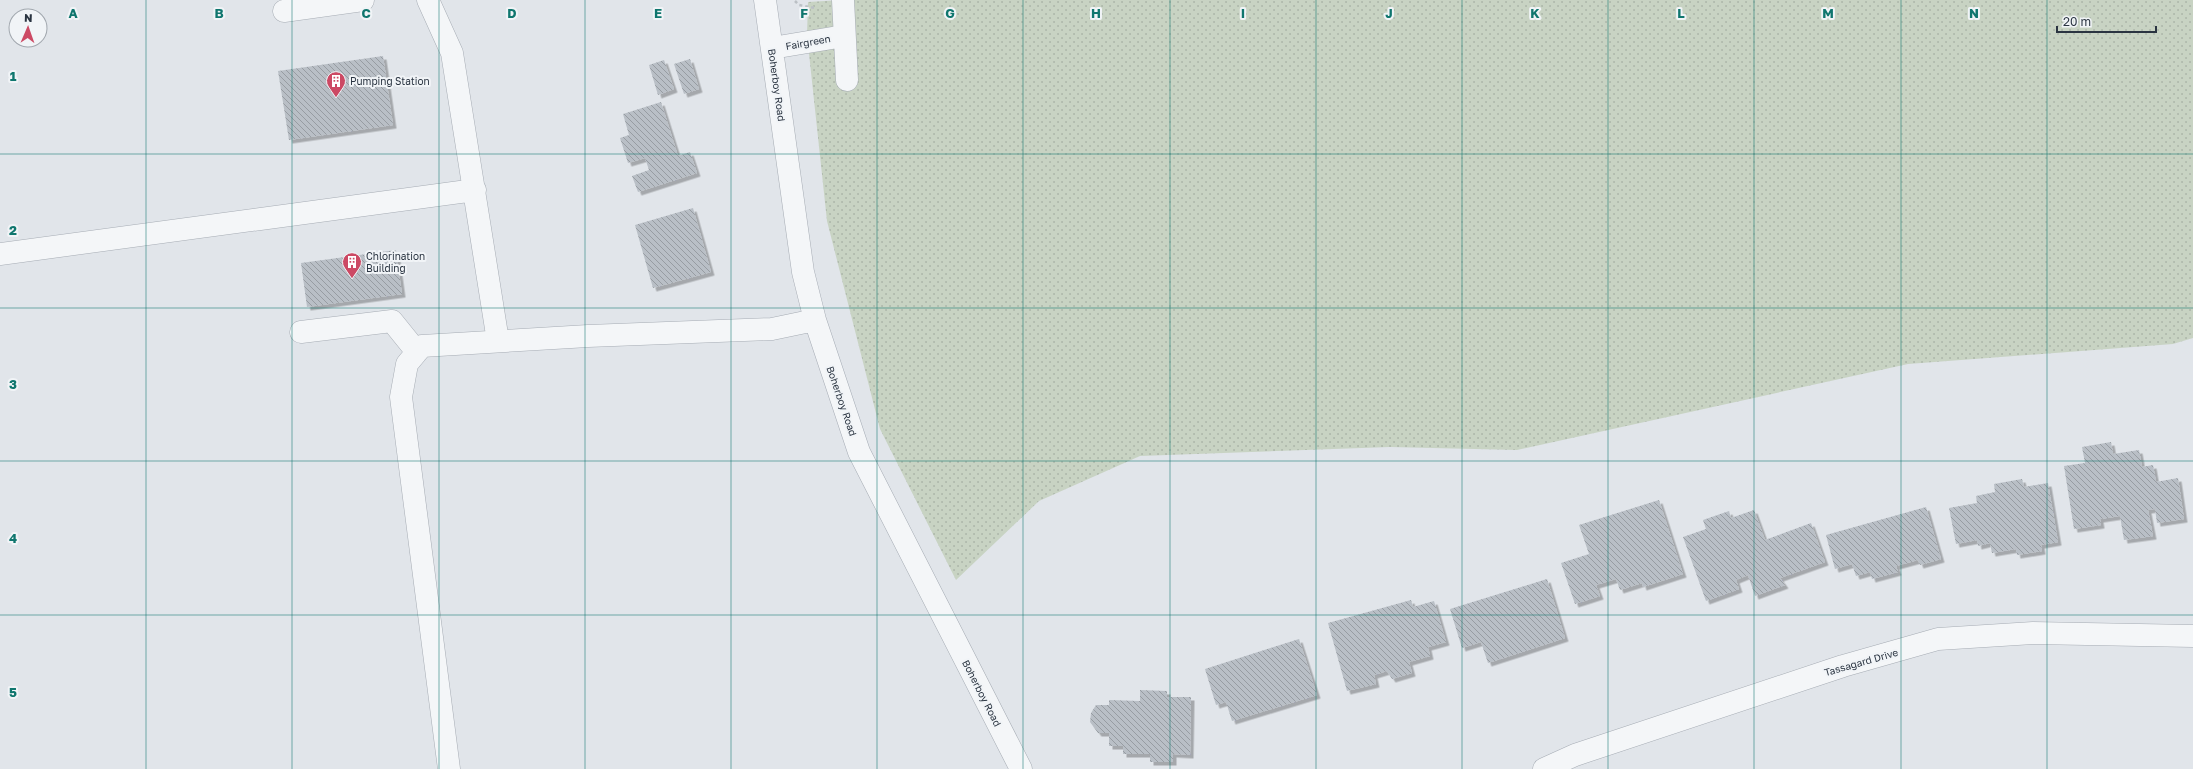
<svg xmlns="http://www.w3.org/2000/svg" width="2193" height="769" viewBox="0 0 2193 769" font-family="'Golos Text',sans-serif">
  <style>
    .grass { fill: url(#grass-dots) }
    .building { fill: url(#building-back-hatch); filter: url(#shadow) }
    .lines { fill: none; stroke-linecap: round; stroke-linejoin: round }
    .minor-casing { stroke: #a6acb4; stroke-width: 23 }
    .path { stroke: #bbc0c5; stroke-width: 2.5; stroke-dasharray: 3 3; stroke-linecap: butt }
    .minor { stroke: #f4f6f8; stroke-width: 22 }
    .grid { fill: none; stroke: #0f766e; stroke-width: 1; stroke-opacity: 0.55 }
    .labels { text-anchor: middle; stroke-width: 4; stroke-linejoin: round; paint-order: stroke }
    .street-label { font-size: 10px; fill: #2a3441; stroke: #f1f4f7 }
    .poi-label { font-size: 10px; fill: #2a3441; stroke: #f1f4f7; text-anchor: start }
    .grid-label { font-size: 13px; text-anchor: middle; font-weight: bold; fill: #0f766e; stroke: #f1f4f7; stroke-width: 4; stroke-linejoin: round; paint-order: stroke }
  </style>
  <defs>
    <pattern id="grass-dots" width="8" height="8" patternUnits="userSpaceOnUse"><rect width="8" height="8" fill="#c8d3c3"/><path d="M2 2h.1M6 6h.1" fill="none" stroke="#acb6a9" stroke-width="1.8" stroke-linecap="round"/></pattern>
    <pattern id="building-back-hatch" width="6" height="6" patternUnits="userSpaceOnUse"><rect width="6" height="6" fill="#b9bfc6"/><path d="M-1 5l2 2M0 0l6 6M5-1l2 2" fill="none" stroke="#979ca2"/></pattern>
    <filter id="shadow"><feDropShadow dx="3.5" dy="3.5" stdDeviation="0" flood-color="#0004"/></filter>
  </defs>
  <rect width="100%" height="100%" fill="#e1e5ea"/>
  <path class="grass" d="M 842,0 L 2193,0 L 2193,338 L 2173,344 L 1908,364 L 1517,450 L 1390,447 L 1140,456 L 1039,501 L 956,580 L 880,429 L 827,221 L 807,35 L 808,2 Z"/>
  <path class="building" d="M 383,56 L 393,125 L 289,140 L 278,71 Z
    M 690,59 L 699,89 L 684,94 L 674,64 Z
    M 664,60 L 674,89 L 658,95 L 649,65 Z
    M 661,102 L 678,156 L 690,152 L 697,173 L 638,192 L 632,176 L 649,170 L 645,158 L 628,163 L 620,138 L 629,135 L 623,114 Z
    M 693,208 L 711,272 L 653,288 L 635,225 Z
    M 396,250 L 402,294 L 307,307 L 301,263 Z
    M 2111,442 L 2113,454 L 2139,450 L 2142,467 L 2153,465 L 2156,482 L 2178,478 L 2184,519 L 2157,523 L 2155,509 L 2148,510 L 2153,536 L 2124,540 L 2120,516 L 2100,519 L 2101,525 L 2074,529 L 2064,466 L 2085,463 L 2082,447 Z
    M 2022,479 L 2024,487 L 2048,483 L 2058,542 L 2041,545 L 2042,551 L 2017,555 L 2016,549 L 1992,553 L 1990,543 L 1978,546 L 1977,540 L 1956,544 L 1949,508 L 1977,503 L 1976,496 L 1995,492 L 1994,484 Z
    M 1659,500 L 1683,574 L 1643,587 L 1642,583 L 1620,590 L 1616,579 L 1596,585 L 1600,596 L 1575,604 L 1561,563 L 1589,554 L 1579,525 Z
    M 1926,507 L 1941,559 L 1920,565 L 1918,560 L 1896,566 L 1898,572 L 1872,579 L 1870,572 L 1856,576 L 1852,564 L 1835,569 L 1826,535 Z
    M 1754,510 L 1765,540 L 1811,523 L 1825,562 L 1780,578 L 1785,585 L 1755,596 L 1748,575 L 1736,580 L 1739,589 L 1706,601 L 1683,537 L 1706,529 L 1703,520 L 1729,511 L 1731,518 Z
    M 1547,579 L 1565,638 L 1488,663 L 1481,642 L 1462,648 L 1450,609 Z
    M 1411,600 L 1413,607 L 1434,601 L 1446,642 L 1428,647 L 1430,656 L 1409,662 L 1412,673 L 1392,679 L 1387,671 L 1374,675 L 1376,684 L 1347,691 L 1328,623 Z
    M 1299,639 L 1317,695 L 1232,721 L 1226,702 L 1216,705 L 1205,669 Z
    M 1140,690 L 1167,691 L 1167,697 L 1191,697 L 1190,755 L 1173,754 L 1173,762 L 1150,762 L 1150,754 L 1123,754 L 1123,746 L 1109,746 L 1109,733 L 1098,733 L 1090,722 L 1091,713 L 1096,705 L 1109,705 L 1109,700 L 1140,701 Z"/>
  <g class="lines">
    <defs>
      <path id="minor" d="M 428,0 L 452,53 L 498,341
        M 765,0 L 803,272 L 815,320 L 859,452 L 1021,769
        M 843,0 L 847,80
        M 284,11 L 363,0
        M 772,48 L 844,36
        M 0,254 L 475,190
        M 301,332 L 392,321 L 417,352
        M 449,769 L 401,397 L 407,364 L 422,346 L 588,336 L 772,329 L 815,320
        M 1544,769 L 1575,755 L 1843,666 L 1938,639 L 2033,633 L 2193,636"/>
    </defs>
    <use href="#minor" class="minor-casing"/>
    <path class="path" d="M 795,1 L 799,5 L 815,8"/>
    <use href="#minor" class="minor"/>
  </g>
  <path class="grid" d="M 146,0 L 146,769M 292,0 L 292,769M 439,0 L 439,769M 585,0 L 585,769M 731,0 L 731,769M 877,0 L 877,769M 1023,0 L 1023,769M 1170,0 L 1170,769M 1316,0 L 1316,769M 1462,0 L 1462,769M 1608,0 L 1608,769M 1754,0 L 1754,769M 1901,0 L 1901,769M 2047,0 L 2047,769M 0,154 L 2193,154M 0,308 L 2193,308M 0,461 L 2193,461M 0,615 L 2193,615"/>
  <defs>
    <symbol id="building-pin" viewBox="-11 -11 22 30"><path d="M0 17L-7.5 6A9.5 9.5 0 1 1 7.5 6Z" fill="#cc4964" stroke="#f1f4f7"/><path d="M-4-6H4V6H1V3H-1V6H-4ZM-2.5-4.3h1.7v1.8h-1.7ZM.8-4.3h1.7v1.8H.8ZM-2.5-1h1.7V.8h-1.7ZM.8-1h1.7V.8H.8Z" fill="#fff"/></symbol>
  </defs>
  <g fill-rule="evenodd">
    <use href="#building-pin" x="325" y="70" width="22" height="30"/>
    <use href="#building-pin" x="341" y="251" width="22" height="30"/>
  </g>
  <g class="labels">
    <g class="street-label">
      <text transform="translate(808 42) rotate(-10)" y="4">Fairgreen</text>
      <text transform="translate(777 85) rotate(82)" y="4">Boherboy Road</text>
      <text transform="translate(842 401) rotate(71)" y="4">Boherboy Road</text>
      <text transform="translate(1861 662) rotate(-16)" y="4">Tassagard Drive</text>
      <text transform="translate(982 693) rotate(63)" y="4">Boherboy Road</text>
    </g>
    <g class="poi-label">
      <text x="350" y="85">Pumping Station</text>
      <text x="366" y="260">Chlorination<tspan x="366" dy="12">Building</tspan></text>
    </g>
  </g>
  <g class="grid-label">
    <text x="73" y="18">A</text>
    <text x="219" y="18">B</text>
    <text x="366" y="18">C</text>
    <text x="512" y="18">D</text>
    <text x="658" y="18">E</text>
    <text x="804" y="18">F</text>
    <text x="950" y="18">G</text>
    <text x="1096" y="18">H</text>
    <text x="1243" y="18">I</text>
    <text x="1389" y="18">J</text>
    <text x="1535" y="18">K</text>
    <text x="1681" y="18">L</text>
    <text x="1828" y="18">M</text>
    <text x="1974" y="18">N</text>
    <text x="13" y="81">1</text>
    <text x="13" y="235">2</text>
    <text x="13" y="389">3</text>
    <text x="13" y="543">4</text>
    <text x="13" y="697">5</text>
  </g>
  <g transform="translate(28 28) rotate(2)"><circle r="19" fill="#f1f4f7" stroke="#a1a7ae"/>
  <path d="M0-3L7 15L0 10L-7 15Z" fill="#cc4964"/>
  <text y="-6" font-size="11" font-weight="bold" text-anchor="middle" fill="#2a3441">N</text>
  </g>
  <path d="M2057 26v6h99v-6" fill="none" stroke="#2a3441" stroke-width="2"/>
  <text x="2063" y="26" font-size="12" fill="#2a3441" stroke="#f1f4f7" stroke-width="3" paint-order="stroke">20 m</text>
</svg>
